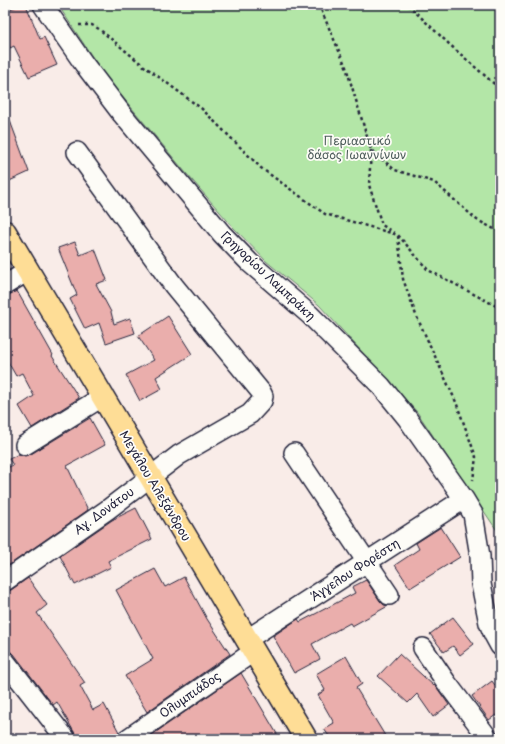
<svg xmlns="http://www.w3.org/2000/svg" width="505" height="744" viewBox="0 0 505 744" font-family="'Playpen Sans',sans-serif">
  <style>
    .green { fill: #b3e6a7; stroke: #6a8471 }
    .building { fill: #eaaeac; stroke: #22223b }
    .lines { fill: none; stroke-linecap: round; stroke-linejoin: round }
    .minor-casing { stroke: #22223b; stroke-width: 22 }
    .major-casing { stroke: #22223b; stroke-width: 25 }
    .path { stroke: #22223b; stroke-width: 2.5; stroke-dasharray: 3 3; stroke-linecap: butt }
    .minor { stroke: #fdfcf7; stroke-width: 19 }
    .major { stroke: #fedd96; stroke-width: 22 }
    .labels { text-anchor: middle; stroke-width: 3.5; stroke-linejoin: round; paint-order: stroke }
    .park-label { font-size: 12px; fill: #4e5d5b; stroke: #fdfcf7 }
    .street-label { font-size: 12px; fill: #22223b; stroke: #fdfcf7 }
  </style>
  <rect width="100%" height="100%" fill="#f9ece8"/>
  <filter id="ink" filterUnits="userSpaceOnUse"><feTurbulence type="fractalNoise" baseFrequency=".025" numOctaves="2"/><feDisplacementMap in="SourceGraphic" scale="8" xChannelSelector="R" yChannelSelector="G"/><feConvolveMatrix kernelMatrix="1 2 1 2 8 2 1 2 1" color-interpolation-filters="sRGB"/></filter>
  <g filter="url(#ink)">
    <path class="green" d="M 58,5 L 500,5 L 500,535 L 417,412 L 319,305 L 266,261 L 233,227 L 186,173 L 105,76 Z"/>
    <path class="building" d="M 20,5 L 26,5 L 40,39 L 44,37 L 57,65 L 29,77 L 14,46 L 10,48 L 5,37 L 5,11 Z
      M 5,110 L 6,110 L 29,172 L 5,183 Z
      M 75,242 L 80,255 L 95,249 L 107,280 L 96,284 L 111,312 L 114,324 L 130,318 L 135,333 L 106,343 L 99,323 L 85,329 L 70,299 L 77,295 L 58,248 Z
      M 17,291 L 53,355 L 52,356 L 79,398 L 32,428 L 19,406 L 34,396 L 22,373 L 16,376 L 5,357 L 5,296 Z
      M 168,316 L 192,354 L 156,377 L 162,389 L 140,401 L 126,375 L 154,360 L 138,336 Z
      M 90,418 L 105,445 L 67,466 L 88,510 L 5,568 L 5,469 L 13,465 L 9,459 L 19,454 L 25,456 L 31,454 Z
      M 136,508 L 152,539 L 108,561 L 111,567 L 75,585 L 60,556 L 112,520 Z
      M 441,527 L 460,557 L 410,588 L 395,565 L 419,549 L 416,543 Z
      M 155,569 L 165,587 L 184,577 L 207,619 L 230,654 L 147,712 L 125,676 L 153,659 L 116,590 Z
      M 28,578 L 47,605 L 37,613 L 85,683 L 80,686 L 93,710 L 104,704 L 119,732 L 116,739 L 78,739 L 57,702 L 53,705 L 14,654 L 8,651 L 5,647 L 5,592 L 11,590 Z
      M 366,580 L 380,601 L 384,605 L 388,606 L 352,626 L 350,623 L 312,644 L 320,659 L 294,673 L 273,636 L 298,619 L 300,622 L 355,593 L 352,587 Z
      M 453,617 L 474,644 L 460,655 L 453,646 L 444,652 L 430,634 Z
      M 399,654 L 434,686 L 435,685 L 449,705 L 433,717 L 417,694 L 408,703 L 378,676 Z
      M 346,656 L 362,684 L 356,688 L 387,739 L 331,739 L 324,729 L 334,723 L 318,695 L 325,690 L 316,674 Z
      M 241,673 L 280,739 L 146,739 Z
      M 492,681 L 500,692 L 500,712 L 489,720 L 472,696 Z"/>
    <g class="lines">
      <defs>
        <path id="minor" d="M 43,5 L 84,64 L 122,114 L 222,234 L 250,263 L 310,315 L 381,386 L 407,418 L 464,499 L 473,514 L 480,556 L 481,584 L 489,623 L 494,635 L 500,646
          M 5,285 L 28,271
          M 25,445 L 102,397
          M 294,453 L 389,595
          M 5,581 L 107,510 L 179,455 L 250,414 L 262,401 L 263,396 L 261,392 L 174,286 L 77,152
          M 246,640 L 464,499
          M 423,648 L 446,682 L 489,739
          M 5,661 L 66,739
          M 127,739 L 253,652"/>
        <path id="major" d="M 5,232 L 306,739"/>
      </defs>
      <use href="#minor" class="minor-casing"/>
      <use href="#major" class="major-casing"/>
      <path class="path" d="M 319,5 L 346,67 L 371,150 L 395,170 L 434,182 L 477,220 L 500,232
        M 408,5 L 449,44 L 500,89
        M 79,25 L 92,25 L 99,29 L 144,66 L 202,109 L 261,168 L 325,214 L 398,235 L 428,270 L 500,308
        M 371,150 L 369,185 L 382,225 L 394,233
        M 398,236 L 403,279 L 416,315 L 456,402 L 476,457 L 473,480"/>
      <use href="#minor" class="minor"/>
      <use href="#major" class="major"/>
    </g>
  </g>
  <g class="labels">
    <g class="park-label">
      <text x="357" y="145">Περιαστικό<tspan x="357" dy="14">δάσος Ιωαννίνων</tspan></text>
    </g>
    <g class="street-label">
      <text transform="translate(268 276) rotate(43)" y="4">Γρηγορίου Λαμπράκη</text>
      <text transform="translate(155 486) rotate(59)" y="4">Μεγάλου Αλεξάνδρου</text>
      <text transform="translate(104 511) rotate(-36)" y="4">Αγ. Δονάτου</text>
      <text transform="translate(355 570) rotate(-33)" y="4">Άγγελου Φορέστη</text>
      <text transform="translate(190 695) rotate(-35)" y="4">Ολυμπιάδος</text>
    </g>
  </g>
  <rect width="505" height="744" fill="none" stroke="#fdfcf7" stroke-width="20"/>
  <rect x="10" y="10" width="485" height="724" fill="none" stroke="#22223b" stroke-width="1.5" filter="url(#ink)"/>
</svg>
